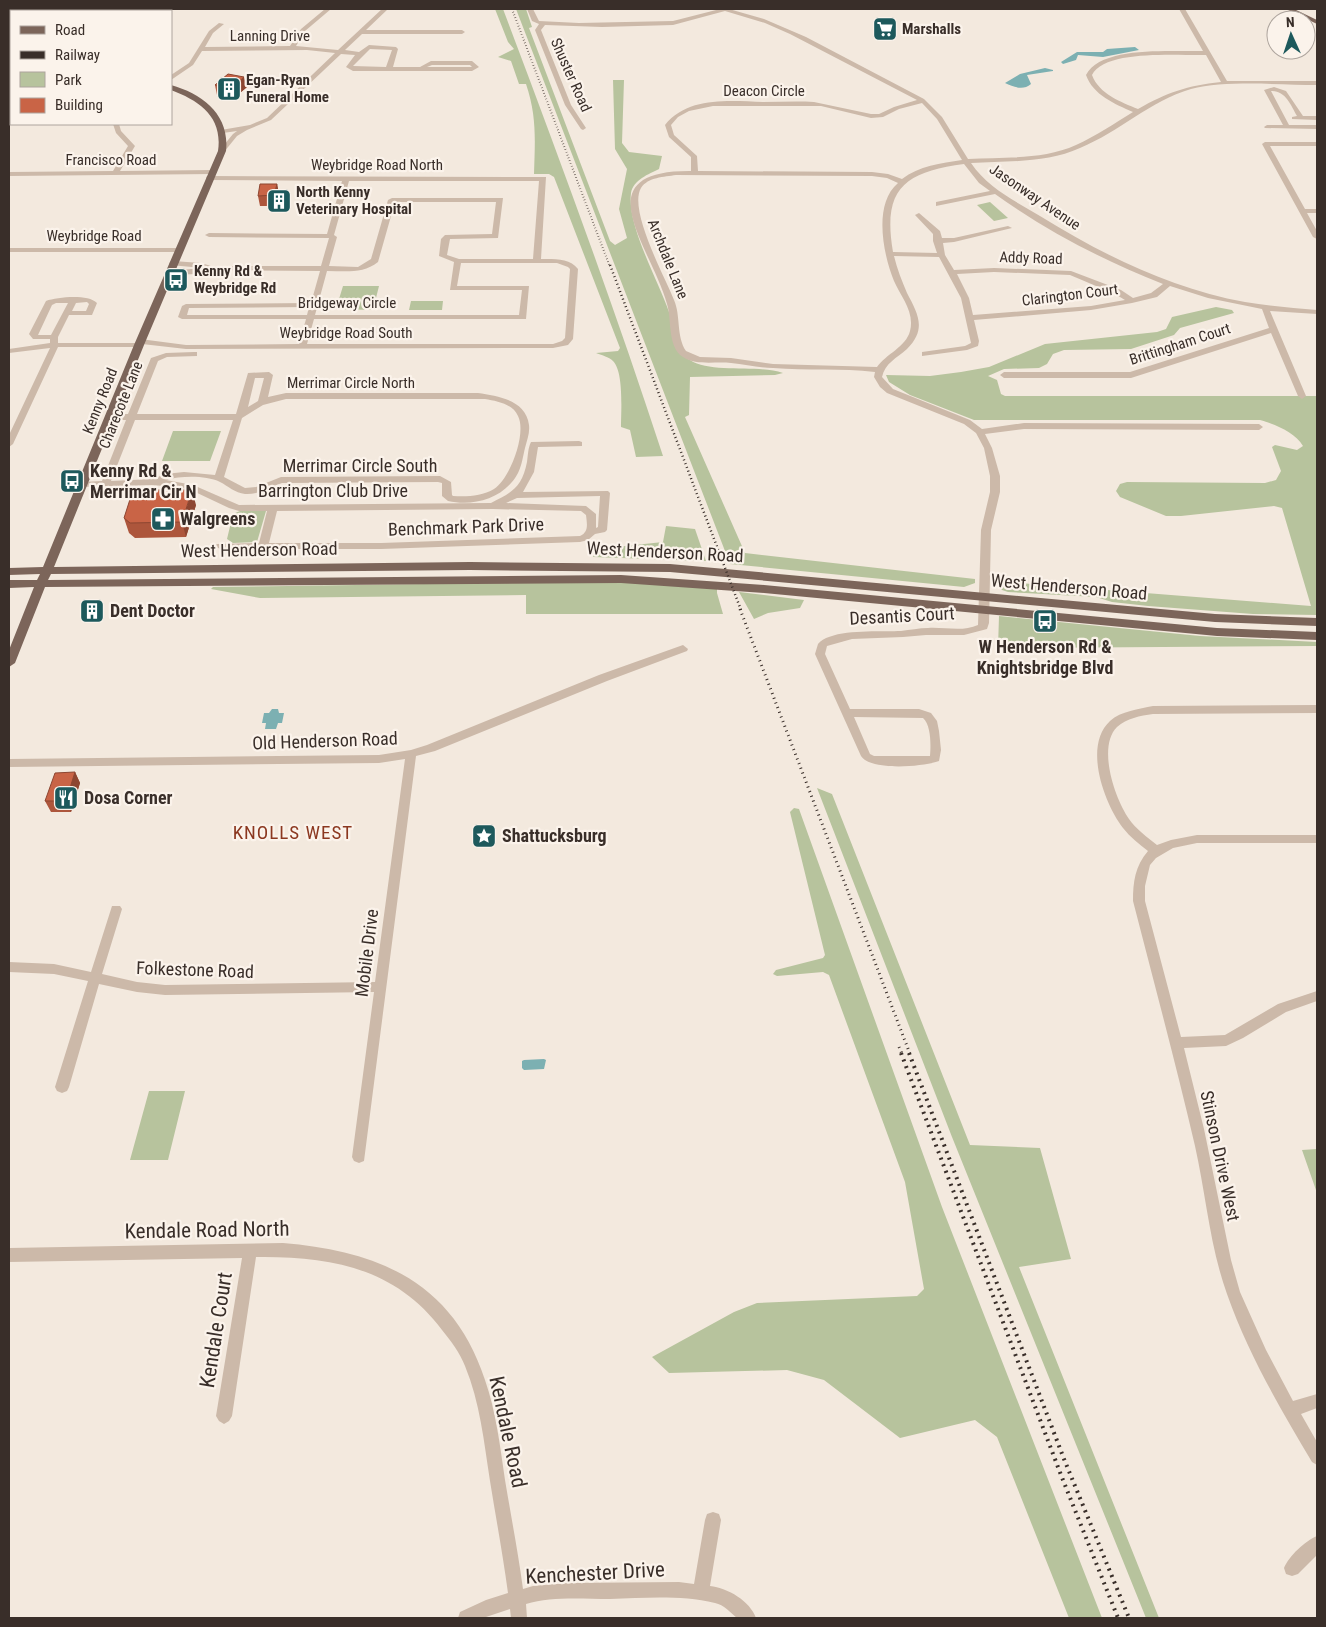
<svg xmlns="http://www.w3.org/2000/svg" width="1326" height="1627" viewBox="0 0 1326 1627" font-family="'Roboto Condensed',sans-serif">
  <style>
    .green { fill: #b7c39d }
    .water { fill: #7cb0b2 }
    .lines { fill: none; stroke-linecap: round; stroke-linejoin: round }
    .minor { fill: #ccb9a9; fill-rule: evenodd }
    .major { fill: #7c655a; fill-rule: evenodd }
    .rail-far3 { stroke: #392e29; stroke-width: 2; stroke-dasharray: 0.5 2.5; stroke-linecap: butt }
    .rail-far2 { stroke: #392e29; stroke-width: 2.5; stroke-dasharray: 1 3; stroke-linecap: butt }
    .rail-far1 { stroke: #392e29; stroke-width: 3; stroke-dasharray: 1 4; stroke-linecap: butt }
    .rail { stroke: #392e29; stroke-width: 4; stroke-dasharray: 2 5; stroke-linecap: butt }
    .wall { fill: #ad563c }
    .shaded-wall { fill: #8d4631 }
    .building { fill: #c96446; stroke: #8d4631 }
    .labels { text-anchor: middle; stroke-width: 4.5; stroke-linejoin: round; paint-order: stroke }
    .far-poi-label { font-size: 15px; font-weight: bold; fill: #392e29; stroke: #fbf3eb; text-anchor: start }
    .far-street-label { font-size: 15px; fill: #392e29; stroke: #fbf3eb }
    .street-label { font-size: 18px; fill: #392e29; stroke: #fbf3eb }
    .poi-label { font-size: 18px; font-weight: bold; fill: #392e29; stroke: #fbf3eb; text-anchor: start }
    .neighbourhood-label { font-size: 19px; letter-spacing: 1px; fill: #8b371f; stroke: #fbf3eb }
    .near-street-label { font-size: 21px; fill: #392e29; stroke: #fbf3eb }
  </style>
  <rect width="100%" height="100%" fill="#f3e9de"/>
  <path class="green" d="M 495,9 L 503,9 C 559,157 614,306 663,456 L 636,457 L 630,430 L 621,427 C 621,412 624,372 613,361 C 609,357 601,355 596,353 L 618,351 L 620,348 L 554,177 L 549,174 L 534,174 C 535,141 537,116 526,84 L 519,84 L 511,61 L 498,57 L 514,49 L 508,42 Z
    M 516,9 L 526,9 L 532,27 L 529,28 L 610,241 L 615,245 L 627,238 L 619,209 L 627,169 L 615,149 L 613,80 L 624,80 L 622,143 L 629,152 L 662,156 L 659,169 C 649,174 633,180 631,193 C 627,226 658,280 669,312 C 674,325 675,340 681,352 C 683,355 687,359 690,360 C 711,374 757,364 783,373 L 775,375 L 690,377 L 689,415 L 685,417 L 745,553 L 975,579 L 975,583 L 964,587 L 730,564 Z
    M 990,202 L 1008,218 L 994,221 L 977,205 Z
    M 343,286 L 379,286 L 373,310 L 336,309 Z
    M 411,301 L 443,301 L 442,310 L 409,310 Z
    M 1216,307 L 1232,310 L 1234,313 L 1180,328 L 1174,335 L 1131,349 L 1064,350 L 1053,354 L 1047,364 L 1039,368 L 1004,369 L 988,376 L 997,380 L 1001,394 L 1005,396 L 1317,396 L 1317,615 L 1253,614 L 1148,606 L 1112,602 L 1096,597 L 1008,592 L 1002,590 L 998,586 L 993,585 L 994,581 L 1311,606 L 1282,508 L 1274,506 L 1181,516 L 1166,516 L 1120,497 L 1116,491 L 1120,484 L 1127,482 L 1265,483 L 1276,480 L 1281,471 L 1272,447 L 1275,445 L 1297,450 L 1303,446 C 1295,432 1274,424 1260,420 L 974,420 L 910,395 L 889,382 L 886,375 L 930,376 L 961,372 L 989,367 L 1045,344 L 1157,332 L 1166,329 L 1172,317 Z
    M 173,431 L 221,431 L 210,461 L 162,461 Z
    M 240,511 L 266,511 L 257,542 L 233,543 L 227,539 L 233,514 Z
    M 666,526 L 695,529 L 706,561 L 593,557 L 597,549 L 663,542 Z
    M 561,582 L 634,583 L 717,589 L 717,593 L 723,614 L 526,614 L 526,595 L 260,598 L 211,589 L 213,587 Z
    M 739,592 L 804,600 L 800,608 L 768,613 L 754,619 Z
    M 999,616 L 1200,636 L 1317,642 L 1317,646 L 998,648 Z
    M 817,788 L 832,794 L 970,1145 L 1040,1148 L 1071,1259 L 1019,1267 L 1159,1618 L 1146,1618 L 952,1137 Z
    M 794,808 L 799,809 L 942,1207 L 1102,1618 L 1069,1618 L 997,1437 L 975,1420 L 900,1438 L 824,1380 L 787,1370 L 669,1373 L 652,1357 L 734,1312 L 757,1303 L 917,1296 L 924,1289 L 905,1182 L 829,975 L 823,972 L 777,976 L 773,974 L 776,970 L 823,958 L 825,955 L 790,812 Z
    M 149,1091 L 185,1091 L 168,1160 L 130,1160 Z
    M 1317,1149 L 1317,1193 L 1302,1150 Z"/>
  <path class="water" d="M 1135,47 L 1139,50 L 1103,57 L 1078,55 L 1076,60 L 1063,64 L 1061,62 L 1077,52 L 1103,52 L 1107,49 Z
    M 1045,68 L 1053,70 L 1053,71 L 1027,75 L 1031,84 C 1023,91 1014,87 1005,83 L 1020,74 Z
    M 272,709 L 278,709 L 279,713 L 284,713 L 282,723 L 278,723 L 276,729 L 265,729 L 266,723 L 262,723 L 264,713 L 269,713 Z
    M 544,1059 L 546,1060 L 544,1069 L 524,1070 L 522,1068 L 522,1061 L 524,1060 Z"/>
  <g class="lines">
    <path class="minor" d="M 9,9 L 17,9 L 9,12 Z
      M 131,9 L 137,9 L 136,11 L 130,11 Z
      M 325,9 L 331,9 L 305,31 L 296,46 L 338,50 L 382,9 L 388,9 L 366,30 L 462,30 L 465,32 L 462,34 L 362,34 L 345,50 L 359,52 L 369,45 L 396,47 L 398,49 L 393,67 L 420,67 L 431,61 L 472,61 L 479,67 L 472,71 L 353,71 L 346,67 L 355,55 L 341,54 L 271,120 L 247,130 L 237,136 L 224,152 L 220,152 L 219,151 L 233,134 L 237,131 L 223,133 L 220,131 L 221,130 L 250,125 L 267,118 L 335,53 L 307,50 L 202,51 L 193,65 L 171,80 L 171,75 L 189,63 L 209,31 L 219,23 L 224,24 L 213,33 L 205,47 L 290,46 L 301,29 ZM 370,49 L 392,50 L 386,67 L 353,66 ZM 432,65 L 470,65 L 472,67 L 427,67 Z
      M 527,9 L 533,9 L 539,21 L 579,23 L 673,21 L 720,9 L 729,9 L 764,19 L 806,37 L 924,99 L 942,117 L 968,159 C 1003,157 1043,160 1076,145 C 1096,136 1115,123 1133,112 C 1115,104 1093,95 1086,75 C 1101,45 1174,52 1203,51 L 1179,9 L 1185,9 L 1227,81 L 1317,81 L 1317,85 C 1281,85 1226,80 1191,89 C 1150,101 1119,132 1080,148 C 1047,163 1007,161 971,163 C 988,188 1015,201 1040,216 C 1103,255 1172,289 1245,302 C 1269,306 1293,308 1317,310 L 1317,314 L 1270,311 L 1306,396 L 1302,399 L 1298,396 L 1271,333 L 1131,378 L 1004,378 L 1000,375 L 1004,372 L 1130,372 L 1269,328 L 1262,309 L 1208,298 L 1170,286 L 1157,297 L 1132,303 L 1091,310 L 974,320 L 979,341 L 978,346 L 967,350 L 922,356 L 922,352 L 965,346 L 971,343 L 961,298 L 939,257 L 894,256 C 897,269 902,281 907,293 C 918,314 927,329 907,349 C 897,358 885,363 882,377 L 893,389 L 970,420 L 982,429 L 1024,423 L 1259,424 L 1263,427 L 1259,430 L 1024,429 L 985,434 L 992,448 L 1000,476 L 1000,492 L 991,530 L 989,623 L 987,629 L 964,635 L 926,635 L 903,637 L 852,639 L 827,646 L 825,654 L 850,709 L 919,709 L 931,713 L 937,721 L 939,731 L 941,750 L 939,761 C 923,767 870,771 861,756 L 815,654 L 818,644 C 831,628 881,632 901,631 C 910,630 919,628 928,628 C 945,627 963,632 978,625 L 981,530 L 990,492 L 990,476 L 984,448 L 976,433 L 964,424 L 887,393 L 880,387 L 874,377 L 875,372 C 841,368 807,371 773,368 C 759,368 745,364 731,363 C 716,361 697,366 683,357 C 667,347 672,319 667,304 C 652,248 581,170 691,171 L 691,157 L 669,137 L 665,125 C 688,96 730,101 763,102 C 780,102 797,101 814,102 L 871,114 L 879,114 L 894,107 L 917,100 L 790,34 L 765,23 L 725,11 L 673,25 L 602,27 L 545,25 L 541,30 L 571,105 L 586,128 L 583,130 L 581,129 L 565,105 L 535,30 L 539,24 L 532,21 ZM 1206,55 L 1221,82 C 1186,86 1168,92 1138,109 C 1121,102 1099,94 1092,75 C 1105,49 1180,56 1206,55 ZM 922,103 L 937,119 L 962,160 C 941,163 919,166 902,179 L 888,174 L 872,172 L 698,171 L 697,156 L 674,135 L 671,125 L 678,117 L 689,111 L 713,106 L 821,106 L 871,118 L 883,117 L 899,109 ZM 964,164 L 979,183 L 990,191 L 936,202 L 936,206 L 995,194 C 1047,231 1104,261 1163,284 L 1151,293 L 1133,298 L 1121,290 L 1071,271 L 994,268 L 954,270 L 945,255 L 943,243 L 954,242 L 1012,228 L 1008,226 L 954,238 L 942,238 L 940,231 L 919,213 L 915,215 L 933,234 L 933,241 L 937,253 L 893,252 C 882,188 905,172 964,164 ZM 676,175 L 872,176 L 887,178 L 898,183 C 873,204 883,254 894,281 C 901,297 915,312 910,331 C 906,347 886,354 877,367 L 773,364 L 731,358 L 700,357 L 686,351 C 676,336 681,316 674,300 C 665,277 628,210 641,188 C 648,177 664,177 676,175 ZM 994,272 L 1070,275 L 1115,294 L 1125,300 L 1091,306 L 973,315 L 969,298 L 957,274 ZM 854,717 L 923,718 C 931,725 931,745 930,756 L 874,756 L 870,754 Z
      M 1274,87 L 1286,91 L 1303,116 L 1317,116 L 1317,120 L 1292,119 L 1292,117 L 1297,116 C 1291,105 1285,90 1271,91 L 1289,125 L 1317,125 L 1317,129 L 1265,128 L 1264,127 L 1267,125 L 1283,125 L 1264,90 Z
      M 9,110 L 11,110 L 11,114 L 9,114 Z
      M 113,124 L 119,124 L 121,131 L 135,146 L 120,171 L 213,170 L 217,172 L 213,174 L 9,176 L 9,172 L 113,171 L 128,146 L 116,133 Z
      M 1317,142 L 1317,146 L 1270,146 L 1305,209 L 1317,209 L 1317,213 L 1307,213 L 1317,231 L 1317,239 L 1313,237 L 1262,144 L 1265,142 Z
      M 207,176 L 546,177 L 541,259 C 554,259 570,258 578,269 L 573,339 L 568,345 L 553,348 L 186,349 L 142,344 L 142,347 L 58,347 L 13,444 L 9,447 L 9,435 L 50,348 L 9,353 L 9,349 L 50,343 L 50,339 L 33,339 L 29,334 L 46,301 C 58,297 88,294 97,303 L 92,315 L 69,315 L 58,337 L 58,343 L 137,343 L 137,339 L 140,339 L 186,345 L 299,344 L 306,319 L 182,319 L 178,317 L 182,306 L 186,304 L 311,303 L 320,271 L 212,270 L 198,274 L 169,275 L 165,273 L 169,271 L 203,268 L 170,265 L 169,263 L 173,261 L 201,263 L 211,266 L 321,266 L 329,238 L 209,237 L 205,235 L 209,233 L 327,234 L 342,181 L 210,180 L 206,178 ZM 349,181 L 539,181 L 533,259 L 459,259 L 447,255 L 450,239 L 498,238 L 503,198 L 392,198 L 388,200 L 371,259 L 358,267 L 329,266 L 337,237 L 334,235 ZM 395,202 L 496,202 L 492,234 L 445,235 L 441,239 L 439,256 L 454,262 L 450,290 L 522,290 L 519,315 L 315,315 L 327,271 C 346,271 363,274 378,262 ZM 461,263 L 557,263 L 568,267 L 570,269 L 565,338 L 562,341 L 553,344 L 307,344 L 314,319 L 526,319 L 529,286 L 457,286 ZM 87,302 L 89,304 L 86,311 L 72,311 L 76,303 ZM 56,303 L 68,303 L 51,335 L 38,335 L 52,305 ZM 309,307 L 307,315 L 187,315 L 189,308 Z
      M 9,248 L 179,248 L 183,250 L 179,252 L 9,252 Z
      M 194,352 L 197,352 L 197,356 L 167,357 L 158,361 L 137,414 L 236,414 L 248,373 L 269,372 L 273,375 L 268,397 L 286,393 L 478,393 C 498,396 526,400 529,425 C 530,433 527,440 525,448 C 523,456 522,465 518,473 C 505,498 474,507 448,501 L 442,496 L 442,483 L 438,482 L 282,483 C 270,487 258,495 245,494 C 235,493 228,486 220,482 C 205,475 181,476 166,480 L 193,485 L 239,505 L 491,503 C 513,492 522,487 527,462 C 528,455 528,448 531,442 L 579,441 L 582,442 L 582,446 L 538,447 L 534,472 L 523,492 L 608,491 L 610,493 L 607,530 L 605,532 L 595,534 L 588,540 L 580,542 L 381,549 L 220,549 L 215,546 L 217,544 L 259,543 L 267,511 L 239,511 L 229,508 L 193,491 L 178,487 L 151,485 L 79,487 L 77,485 L 82,482 L 102,481 L 126,420 L 109,420 L 105,417 L 109,414 L 128,414 L 151,358 L 166,353 ZM 255,378 L 264,378 L 258,401 L 248,407 ZM 286,399 L 485,399 C 497,401 513,404 518,416 C 527,433 510,479 494,489 C 482,496 467,497 453,496 L 452,495 L 451,482 L 440,476 L 281,477 L 256,487 L 245,488 L 224,477 L 242,418 L 263,405 ZM 135,420 L 233,420 L 215,475 L 184,472 L 165,474 L 153,479 L 111,481 ZM 600,496 L 598,527 L 596,528 L 596,514 L 586,506 L 506,503 L 517,498 ZM 493,509 L 581,511 L 586,515 C 587,524 589,532 580,536 L 381,543 L 269,543 L 277,511 Z
      M 683,645 L 688,649 L 687,651 L 607,681 L 435,751 L 416,756 L 364,1161 L 359,1163 L 354,1161 L 352,1157 L 374,992 L 165,995 L 137,992 L 99,984 L 69,1087 L 67,1091 L 62,1093 L 57,1091 L 55,1087 L 88,981 L 54,974 L 9,972 L 9,962 L 54,964 L 91,972 L 112,906 L 120,906 L 122,909 L 102,974 L 137,982 L 165,985 L 375,982 L 405,759 L 379,763 L 9,767 L 9,759 L 379,755 L 411,750 L 427,745 L 599,675 Z
      M 1317,705 L 1317,713 L 1153,714 C 1140,716 1127,718 1117,727 C 1097,747 1115,799 1129,819 C 1136,829 1147,837 1157,845 L 1171,840 L 1197,835 L 1317,835 L 1317,843 L 1197,843 L 1173,848 L 1156,858 L 1150,865 L 1145,886 L 1145,901 L 1181,1037 L 1225,1035 L 1278,1004 L 1317,991 L 1317,1001 L 1286,1012 L 1243,1038 L 1226,1046 L 1184,1048 L 1204,1129 L 1231,1260 L 1240,1292 L 1266,1350 L 1293,1401 L 1317,1394 L 1317,1408 L 1301,1414 L 1317,1442 L 1317,1465 L 1312,1462 C 1280,1408 1248,1354 1227,1294 C 1210,1247 1206,1195 1195,1146 C 1176,1064 1154,983 1133,901 C 1133,882 1135,866 1148,851 C 1139,844 1130,837 1123,828 C 1104,803 1083,746 1110,721 C 1121,711 1139,709 1153,706 Z
      M 283,1243 C 379,1251 453,1282 485,1380 C 496,1412 500,1446 505,1480 C 511,1516 518,1552 523,1589 L 533,1586 L 568,1583 L 679,1582 L 694,1584 L 705,1520 L 707,1514 L 713,1512 L 719,1514 L 721,1520 L 710,1586 C 728,1588 750,1601 756,1618 L 737,1618 C 730,1612 724,1605 715,1603 C 681,1595 645,1598 610,1599 C 583,1599 552,1596 526,1604 L 527,1618 L 511,1618 L 510,1609 L 483,1618 L 458,1618 L 460,1612 L 486,1600 L 508,1593 C 503,1556 496,1518 490,1481 C 484,1442 480,1402 465,1366 C 460,1353 451,1341 442,1330 C 396,1268 330,1256 256,1257 L 232,1416 L 229,1421 L 224,1424 L 219,1421 L 216,1416 L 242,1258 L 9,1262 L 9,1248 Z
      M 1317,1536 L 1317,1555 L 1298,1574 L 1292,1576 L 1286,1574 L 1284,1568 C 1289,1556 1305,1541 1317,1536 Z"/>
    <path class="major" d="M 1286,9 L 1294,9 L 1317,20 L 1317,24 Z
      M 9,53 L 11,53 L 11,58 L 9,58 Z
      M 171,85 C 203,94 230,115 226,151 L 144,345 L 54,567 L 470,562 L 670,564 L 1215,614 L 1317,618 L 1317,626 L 1215,622 L 670,572 L 470,570 L 51,574 L 48,580 L 621,575 L 764,585 L 1217,628 L 1317,632 L 1317,640 L 1217,636 L 764,593 L 621,583 L 45,587 L 15,663 L 9,667 L 9,650 L 34,587 L 9,588 L 9,580 L 37,580 L 40,574 L 9,575 L 9,568 L 43,567 L 134,345 L 218,151 C 223,117 200,101 171,90 Z"/>
    <path class="rail-far3" d="M 512,9 L 610,267"/>
    <path class="rail-far2" d="M 610,265 L 741,610"/>
    <path class="rail-far1" d="M 740,609 L 910,1054
      M 899,1047 L 902,1054"/>
    <path class="rail" d="M 901,1053 L 1061,1475 L 1118,1618
      M 909,1053 L 1064,1459 L 1129,1618"/>
  </g>
  <path class="wall" d="M 215,85 L 247,87 L 234,98 L 217,95 Z
    M 277,184 L 279,194 L 277,206 L 260,206 L 258,196 Z
    M 196,505 L 186,537 L 135,538 L 129,533 L 124,518 Z
    M 75,772 L 80,783 L 71,812 L 51,812 L 45,801 Z"/>
  <path class="shaded-wall" d="M 244,77 L 247,87 L 234,98 L 232,88 Z
    M 277,184 L 279,194 L 277,206 L 274,195 Z
    M 192,490 L 196,505 L 186,537 L 182,522 Z
    M 75,772 L 80,783 L 71,812 L 66,801 Z"/>
  <path class="building" d="M 228,74 L 244,77 L 232,88 L 215,85 Z
    M 260,184 L 277,184 L 274,195 L 258,196 Z
    M 133,490 L 192,490 L 182,522 L 130,523 L 124,518 Z
    M 75,772 L 66,801 L 45,801 L 55,773 Z"/>
  <defs>
    <symbol id="supermarket-square" viewBox="-11 -11 22 22"><rect x="-9" y="-9" width="18" height="18" rx="4" fill="#1d595c" stroke="#fbf3eb"/><path d="M-6-5.5h2.5l.6 2H6L4.5 2H-2.5L-4.4-4H-6ZM-1.5 3.2a1.3 1.3 0 1 0 .1 0ZM3 3.2a1.3 1.3 0 1 0 .1 0Z" fill="#fff"/></symbol>
    <symbol id="building-square" viewBox="-11 -11 22 22"><rect x="-9" y="-9" width="18" height="18" rx="4" fill="#1d595c" stroke="#fbf3eb"/><path d="M-4-6H4V6H1V3H-1V6H-4ZM-2.5-4.3h1.7v1.8h-1.7ZM.8-4.3h1.7v1.8H.8ZM-2.5-1h1.7V.8h-1.7ZM.8-1h1.7V.8H.8Z" fill="#fff"/></symbol>
    <symbol id="bus-square" viewBox="-11 -11 22 22"><rect x="-9" y="-9" width="18" height="18" rx="4" fill="#1d595c" stroke="#fbf3eb"/><path d="M-5-6H5V4H4V6H2V4H-2V6H-4V4H-5ZM-3.5-4V0h7V-4ZM-3.5 1.2v1.5H-2V1.2ZM2 1.2v1.5H3.5V1.2Z" fill="#fff"/></symbol>
    <symbol id="pharmacy-square" viewBox="-11 -11 22 22"><rect x="-9" y="-9" width="18" height="18" rx="4" fill="#1d595c" stroke="#fbf3eb"/><path d="M-2-6h4v4h4v4h-4v4h-4v-4h-4v-4h4Z" fill="#fff"/></symbol>
    <symbol id="restaurant-square" viewBox="-11 -11 22 22"><rect x="-9" y="-9" width="18" height="18" rx="4" fill="#1d595c" stroke="#fbf3eb"/><path d="M-5-6h1v4h1v-4h1v4h1v-4h1v5L-1.5 .5V6h-2V.5L-5-1ZM5-6V6H3V1.5H1.5Q1.5-4 5-6Z" fill="#fff"/></symbol>
    <symbol id="sight-square" viewBox="-11 -11 22 22"><rect x="-9" y="-9" width="18" height="18" rx="4" fill="#1d595c" stroke="#fbf3eb"/><path d="M0-6L1.8-2.2L6-1.7L2.9 1.2L3.7 5.4L0 3.3L-3.7 5.4L-2.9 1.2L-6-1.7L-1.8-2.2Z" fill="#fff"/></symbol>
  </defs>
  <g fill-rule="evenodd">
    <use href="#supermarket-square" x="871" y="15" width="28" height="28"/>
    <use href="#building-square" x="215" y="75" width="28" height="28"/>
    <use href="#building-square" x="265" y="187" width="28" height="28"/>
    <use href="#bus-square" x="162" y="266" width="28" height="28"/>
    <use href="#bus-square" x="58" y="467" width="28" height="28"/>
    <use href="#pharmacy-square" x="149" y="505" width="28" height="28"/>
    <use href="#building-square" x="78" y="597" width="28" height="28"/>
    <use href="#bus-square" x="1031" y="607" width="28" height="28"/>
    <use href="#restaurant-square" x="52" y="784" width="28" height="28"/>
    <use href="#sight-square" x="470" y="822" width="28" height="28"/>
  </g>
  <g class="labels">
    <g class="far-poi-label">
      <text x="902" y="34">Marshalls</text>
      <text x="246" y="85">Egan-Ryan<tspan x="246" dy="17">Funeral Home</tspan></text>
      <text x="296" y="197">North Kenny<tspan x="296" dy="17">Veterinary Hospital</tspan></text>
      <text x="194" y="276">Kenny Rd &amp;<tspan x="194" dy="17">Weybridge Rd</tspan></text>
    </g>
    <g class="far-street-label">
      <text x="270" y="41">Lanning Drive</text>
      <text transform="translate(571 75) rotate(66)" y="5">Shuster Road</text>
      <text x="764" y="96">Deacon Circle</text>
      <text x="111" y="165">Francisco Road</text>
      <text x="377" y="170">Weybridge Road North</text>
      <text transform="translate(1035 197) rotate(34)" y="5">Jasonway Avenue</text>
      <text x="94" y="241">Weybridge Road</text>
      <text transform="translate(1031 258) rotate(2)" y="5">Addy Road</text>
      <text transform="translate(668 259) rotate(68)" y="5">Archdale Lane</text>
      <text transform="translate(1070 295) rotate(-7)" y="5">Clarington Court</text>
      <text x="347" y="308">Bridgeway Circle</text>
      <text x="346" y="338">Weybridge Road South</text>
      <text transform="translate(1180 344) rotate(-18)" y="5">Brittingham Court</text>
      <text x="351" y="388">Merrimar Circle North</text>
      <text transform="translate(100 401) rotate(-68)" y="5">Kenny Road</text>
      <text transform="translate(121 405) rotate(-68)" y="5">Charecote Lane</text>
    </g>
    <g class="street-label">
      <text x="360" y="472">Merrimar Circle South</text>
      <text x="333" y="497">Barrington Club Drive</text>
      <text transform="translate(466 527) rotate(-2)" y="6">Benchmark Park Drive</text>
      <text transform="translate(259 550) rotate(-1)" y="6">West Henderson Road</text>
      <text transform="translate(665 552) rotate(3)" y="6">West Henderson Road</text>
      <text transform="translate(1069 587) rotate(5)" y="6">West Henderson Road</text>
      <text transform="translate(902 616) rotate(-3)" y="6">Desantis Court</text>
      <text transform="translate(325 741) rotate(-2)" y="6">Old Henderson Road</text>
      <text transform="translate(367 953) rotate(-83)" y="6">Mobile Drive</text>
      <text transform="translate(195 970) rotate(2)" y="6">Folkestone Road</text>
      <text transform="translate(1220 1156) rotate(78)" y="6">Stinson Drive West</text>
    </g>
    <g class="poi-label">
      <text x="90" y="477">Kenny Rd &amp;<tspan x="90" dy="21">Merrimar Cir N</tspan></text>
      <text x="180" y="525">Walgreens</text>
      <text x="110" y="617">Dent Doctor</text>
      <text x="1045" y="653" text-anchor="middle">W Henderson Rd &amp;<tspan x="1045" dy="21">Knightsbridge Blvd</tspan></text>
      <text x="84" y="804">Dosa Corner</text>
      <text x="502" y="842">Shattucksburg</text>
    </g>
    <g class="neighbourhood-label">
      <text x="293" y="839">KNOLLS WEST</text>
    </g>
    <g class="near-street-label">
      <text transform="translate(207 1230) rotate(-1)" y="7">Kendale Road North</text>
      <text transform="translate(216 1330) rotate(-81)" y="7">Kendale Court</text>
      <text transform="translate(508 1432) rotate(78)" y="7">Kendale Road</text>
      <text transform="translate(595 1573) rotate(-3)" y="7">Kenchester Drive</text>
    </g>
  </g>
  <rect width="1326" height="1627" fill="none" stroke="#392e29" stroke-width="20"/>
  <rect x="10" y="10" width="162" height="115" fill="#fbf3eb" stroke="#ada49d"/>
  <rect x="20" y="26" width="25" height="8" fill="#7c655a" stroke="#ada49d"/>
  <text x="55" y="35" font-size="15" fill="#392e29">Road</text>
  <rect x="20" y="51" width="25" height="8" fill="#392e29" stroke="#ada49d"/>
  <text x="55" y="60" font-size="15" fill="#392e29">Railway</text>
  <rect x="20" y="72" width="25" height="15" fill="#b7c39d" stroke="#ada49d"/>
  <text x="55" y="85" font-size="15" fill="#392e29">Park</text>
  <rect x="20" y="98" width="25" height="15" fill="#c96446" stroke="#ada49d"/>
  <text x="55" y="110" font-size="15" fill="#392e29">Building</text>
  <g transform="translate(1291 35) rotate(357)"><circle r="24" fill="#fbf3eb" stroke="#ada49d"/>
  <path d="M0-4L9 19L0 12L-9 19Z" fill="#1d595c"/>
  <text y="-8" font-size="14" font-weight="bold" text-anchor="middle" fill="#392e29">N</text>
  </g>
</svg>
